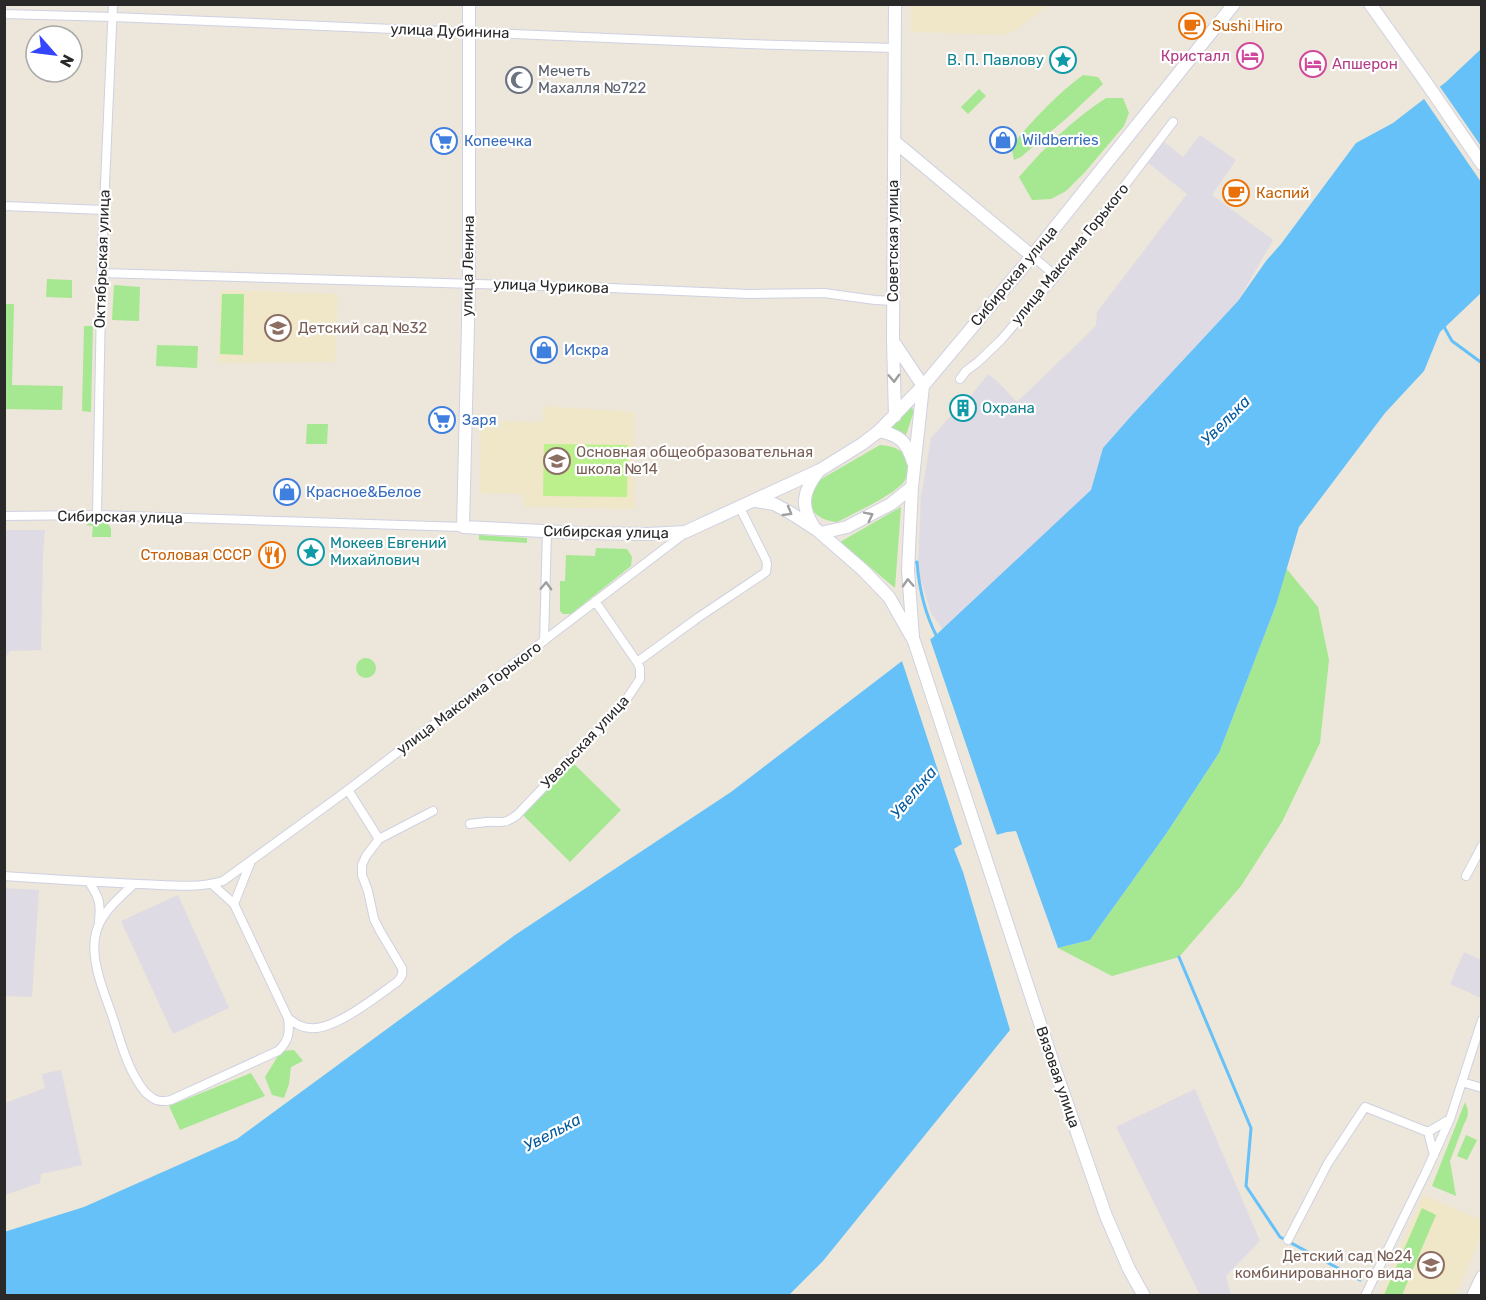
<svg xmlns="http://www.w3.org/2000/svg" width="1486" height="1300" viewBox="0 0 1486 1300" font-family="Rubik,sans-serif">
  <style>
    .industrial { fill: #dfdbe4 }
    .education { fill: #f0e7c8 }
    .green { fill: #a6e792 }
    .pitch { fill: #bbf08d }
    .water { fill: #65c1f7 }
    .pier { fill: #ede6da }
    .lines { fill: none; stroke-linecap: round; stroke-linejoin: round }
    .stream { stroke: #65c1f7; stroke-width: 3 }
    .street-casing { stroke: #cfd1e3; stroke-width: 10 }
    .secondary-casing { stroke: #cfd1e3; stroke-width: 14 }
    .street { stroke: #fff; stroke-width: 8 }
    .secondary { stroke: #fff; stroke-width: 12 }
    .oneway { stroke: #9f9f9f }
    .labels { text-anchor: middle; stroke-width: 4.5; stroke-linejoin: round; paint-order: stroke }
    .food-label { font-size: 15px; fill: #c56008; stroke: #fff; text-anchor: start }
    .street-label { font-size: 15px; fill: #292929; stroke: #fff }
    .hotel-label { font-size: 15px; fill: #b23c85; stroke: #fff; text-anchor: end }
    .culture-label { font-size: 15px; fill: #0d838f; stroke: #fff; text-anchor: start }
    .worship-label { font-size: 15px; fill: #5b616d; stroke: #fff; text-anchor: start }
    .shop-label { font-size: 15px; fill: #366cbe; stroke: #fff; text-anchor: start }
    .education-label { font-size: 15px; fill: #785e54; stroke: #fff; text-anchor: start }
    .water-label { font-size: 16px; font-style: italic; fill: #045ba2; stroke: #fff }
  </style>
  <rect width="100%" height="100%" fill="#ede6da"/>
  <path class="industrial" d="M 1200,135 L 1236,160 L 1212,195 L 1273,240 L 1238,301 L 1132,415 L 1103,448 L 1091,490 L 943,630 L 931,613 L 918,570 L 921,496 L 931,438 L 962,403 L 970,397 L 988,374 L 997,381 L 1017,402 L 1096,326 L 1097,312 L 1187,194 L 1147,162 L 1163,141 L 1183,157 Z
    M 5,530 L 45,530 L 43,554 L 41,650 L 10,651 L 5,658 Z
    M 4,888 L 39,890 L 32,997 L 5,996 Z
    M 178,895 L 229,1008 L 173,1034 L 121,921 Z
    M 1464,952 L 1481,960 L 1481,998 L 1450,984 Z
    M 61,1070 L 82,1165 L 41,1174 L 40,1183 L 5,1195 L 5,1103 L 45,1088 L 42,1074 Z
    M 1195,1089 L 1260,1241 L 1226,1276 L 1231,1295 L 1200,1295 L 1116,1127 Z"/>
  <path class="education" d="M 911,5 L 911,4 L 1048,5 L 1013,32 L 1004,35 L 911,32 Z
    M 220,290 L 338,294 L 335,362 L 218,363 Z
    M 543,406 L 634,412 L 635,509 L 523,507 L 522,494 L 480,493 L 481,427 L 500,428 L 501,421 L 543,422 Z
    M 1423,1195 L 1481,1220 L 1481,1236 L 1456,1295 L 1380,1296 Z"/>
  <path class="green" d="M 1083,75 L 1098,77 L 1103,84 L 1068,117 L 1021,157 L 1014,160 L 1011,146 C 1033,120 1056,95 1083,75 Z
    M 979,89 L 986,96 L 968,114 L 961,107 Z
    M 1106,98 L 1123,98 L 1129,113 L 1124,126 L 1085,172 L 1066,191 L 1051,199 L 1032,200 L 1019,177 C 1045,147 1072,120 1106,98 Z
    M 47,279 L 72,280 L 72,298 L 46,297 Z
    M 114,285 L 140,287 L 139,321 L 112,320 Z
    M 222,294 L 244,294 L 243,355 L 220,354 Z
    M 5,304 L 14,304 L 12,385 L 63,386 L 62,410 L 5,409 Z
    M 84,326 L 93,326 L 91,412 L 82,411 Z
    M 157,345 L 198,346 L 197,368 L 156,366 Z
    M 911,406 L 914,411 L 906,435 L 901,437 L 889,429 L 890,425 Z
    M 307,424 L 328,424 L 327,444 L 306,444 Z
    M 880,445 C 891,446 903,448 907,460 C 909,468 908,477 903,483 C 893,495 853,514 837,522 C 826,521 819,518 811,509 L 811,490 L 816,482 Z
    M 901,507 L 895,588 L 840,542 Z
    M 92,521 L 107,521 L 111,529 L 111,537 L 92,537 L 93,526 L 86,525 Z
    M 479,535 L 527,538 L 527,543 L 479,540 Z
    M 596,548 L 627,549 L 632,557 L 631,566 L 571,614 L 563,614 L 560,611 L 560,581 L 565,581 L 566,555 L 595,556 Z
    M 1286,568 L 1318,607 L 1329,660 L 1320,743 L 1282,822 L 1241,886 L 1179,957 L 1112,976 L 1058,948 L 1090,940 L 1166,834 L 1219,753 L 1276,605 Z
    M356 668a10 10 0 1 1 20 0a10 10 0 1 1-20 0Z
    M 574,764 L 621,810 L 570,862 L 523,815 Z
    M 294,1050 L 303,1061 L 291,1067 L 289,1084 L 284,1098 L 272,1095 L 265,1077 L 281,1051 Z
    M 251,1073 L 265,1096 L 180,1130 L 169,1106 Z
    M 1465,1102 C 1469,1111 1469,1116 1464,1124 L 1450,1161 L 1456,1196 L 1432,1186 Z
    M 1466,1135 L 1477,1140 L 1467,1160 L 1457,1156 Z
    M 1422,1208 L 1436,1215 L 1402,1295 L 1384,1295 Z"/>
  <path class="pitch" d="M 544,444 L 628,445 L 627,497 L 543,496 Z"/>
  <path class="water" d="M 1481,49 L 1481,293 L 1440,332 L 1424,371 L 1385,413 L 1299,527 L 1276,605 L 1219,753 L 1166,834 L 1090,940 L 1058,948 L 1016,831 L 1007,832 L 960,845 L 954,849 L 963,872 L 1010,1030 L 823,1261 L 789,1295 L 5,1295 L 4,1232 L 84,1207 L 237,1139 L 515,935 L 731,792 L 936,635 L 1091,490 L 1103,448 L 1132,415 L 1238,301 L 1266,261 L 1281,244 L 1356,143 L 1393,123 L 1446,82 Z"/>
  <path class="pier" d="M 1438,84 L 1481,146 L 1481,182 L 1422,96 Z
    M 929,636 L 998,838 L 963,847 L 901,658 Z"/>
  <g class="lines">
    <path class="stream" d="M 1443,325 L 1452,341 L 1482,363
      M 912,563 L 917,562 C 919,588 925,614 937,637
      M 1179,957 L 1251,1128 L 1246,1186 L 1280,1237 L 1360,1280"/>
    <defs>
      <path id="street" d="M 4,14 L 113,17 L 748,44 L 895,48
        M 4,206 L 104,210
        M 1032,256 L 1056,276
        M 101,273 L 611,288 L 749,294 L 824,293 L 875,300 L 893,301
        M 960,379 L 966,371 L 978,362 L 1001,340 L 1056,276 L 1173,122
        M 97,515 L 102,251 L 113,4
        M 4,516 L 97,515 L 463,527
        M 595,601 L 637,662
        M 544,641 L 547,532
        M 348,790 L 379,839
        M 470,824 C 475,823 481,823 486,822 C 501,821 504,825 517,815 L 624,703 L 640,679 L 640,668 L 637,662 L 699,617 L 766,572 L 767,564 L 766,560 L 740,508
        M 251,861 L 234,904 L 288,1018
        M 4,876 C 49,879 94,882 140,884 C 167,885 196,889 223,881 L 348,790 L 685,533
        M 1466,876 L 1482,846
        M 89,882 C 99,897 101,903 99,921
        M 134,884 C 118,899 98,915 95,938 C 91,963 105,995 113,1018 C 120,1040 126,1063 138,1082 C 141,1087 145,1093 150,1096 C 156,1102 163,1102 171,1100 L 278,1051 C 289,1041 290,1032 288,1018 C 295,1023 301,1028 310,1028 C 334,1031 377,996 397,982 C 402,977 403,974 402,968 L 380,931 L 374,919 L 368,891 L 362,875 L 362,865 L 366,856 L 379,839 L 433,811
        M 212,884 L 234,904
        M 1462,1082 L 1482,1088
        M 1428,1132 L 1450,1119
        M 1288,1240 L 1328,1163 L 1365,1107 L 1428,1132 L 1434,1155
        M 1365,1296 L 1426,1172 L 1450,1119 L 1482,1020"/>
      <path id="secondary" d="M 469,4 L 469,284 L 463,527 L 582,533 L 649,534 L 685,532 L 820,470 L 862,444 L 879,431 L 923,386 L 1032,256 L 1234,4
        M 1370,4 L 1425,81 L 1482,164
        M 894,141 L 1032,256
        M 893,341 L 923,386 L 912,487 L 908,570 L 913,637
        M 895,416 L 893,341 L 895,4
        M 879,431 C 900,435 907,442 913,462
        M 756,501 L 774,504 L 789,512 L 817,530 L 863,570 L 889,597 L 914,641 L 1056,1072 L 1106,1216 L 1129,1269 L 1144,1296
        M 814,527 C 800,506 803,491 818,472
        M 821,533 L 847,527 L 891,504 L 912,487
        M 1473,1296 L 1482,1277"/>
    </defs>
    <use href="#street" class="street-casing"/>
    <use href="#secondary" class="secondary-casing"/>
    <use href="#street" class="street"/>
    <use href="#secondary" class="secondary"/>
  </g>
  <defs><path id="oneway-chevron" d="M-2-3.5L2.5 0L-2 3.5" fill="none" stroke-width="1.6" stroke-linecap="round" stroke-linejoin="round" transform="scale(1.5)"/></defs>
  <g class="oneway">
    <use href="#oneway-chevron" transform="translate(894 378) rotate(88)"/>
    <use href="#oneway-chevron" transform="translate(788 512) rotate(30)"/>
    <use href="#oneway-chevron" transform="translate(869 516) rotate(-27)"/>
    <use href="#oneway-chevron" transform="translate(908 583) rotate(-93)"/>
    <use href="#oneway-chevron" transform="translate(546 586) rotate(-88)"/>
  </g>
  <defs>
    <symbol id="cafe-ring" viewBox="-11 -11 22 22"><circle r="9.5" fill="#fff" stroke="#e8710a" stroke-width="1.5"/><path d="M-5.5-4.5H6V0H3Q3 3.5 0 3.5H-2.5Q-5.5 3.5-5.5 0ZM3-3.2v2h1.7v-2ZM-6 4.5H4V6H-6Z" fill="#e8710a"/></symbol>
    <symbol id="hotel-ring" viewBox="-11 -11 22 22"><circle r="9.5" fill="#fff" stroke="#d1479c" stroke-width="1.5"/><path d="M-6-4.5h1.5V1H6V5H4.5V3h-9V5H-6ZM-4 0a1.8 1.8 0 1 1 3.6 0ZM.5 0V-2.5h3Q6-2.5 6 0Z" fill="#d1479c"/></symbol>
    <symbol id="sight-ring" viewBox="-11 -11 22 22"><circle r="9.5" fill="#fff" stroke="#0f9aa8" stroke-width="1.5"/><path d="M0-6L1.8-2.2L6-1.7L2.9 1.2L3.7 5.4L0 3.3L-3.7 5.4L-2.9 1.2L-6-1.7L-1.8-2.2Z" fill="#0f9aa8"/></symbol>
    <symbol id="mosque-ring" viewBox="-11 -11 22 22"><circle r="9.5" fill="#fff" stroke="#6b7280" stroke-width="1.5"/><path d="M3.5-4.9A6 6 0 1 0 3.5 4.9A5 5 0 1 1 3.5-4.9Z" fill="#6b7280"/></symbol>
    <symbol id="shop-ring" viewBox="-11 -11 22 22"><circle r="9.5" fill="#fff" stroke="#3f7fe0" stroke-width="1.5"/><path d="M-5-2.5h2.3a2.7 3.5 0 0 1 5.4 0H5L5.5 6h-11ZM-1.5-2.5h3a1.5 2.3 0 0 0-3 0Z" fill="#3f7fe0"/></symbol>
    <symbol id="supermarket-ring" viewBox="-11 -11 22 22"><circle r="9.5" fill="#fff" stroke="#3f7fe0" stroke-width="1.5"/><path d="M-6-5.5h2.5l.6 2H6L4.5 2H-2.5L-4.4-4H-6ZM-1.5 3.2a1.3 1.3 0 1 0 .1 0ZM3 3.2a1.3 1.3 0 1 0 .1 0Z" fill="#3f7fe0"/></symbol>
    <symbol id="school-ring" viewBox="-11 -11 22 22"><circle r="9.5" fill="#fff" stroke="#8d6e63" stroke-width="1.5"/><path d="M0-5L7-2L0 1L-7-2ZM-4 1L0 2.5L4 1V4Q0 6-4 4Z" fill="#8d6e63"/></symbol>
    <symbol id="building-ring" viewBox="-11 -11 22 22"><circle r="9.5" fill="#fff" stroke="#0f9aa8" stroke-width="1.5"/><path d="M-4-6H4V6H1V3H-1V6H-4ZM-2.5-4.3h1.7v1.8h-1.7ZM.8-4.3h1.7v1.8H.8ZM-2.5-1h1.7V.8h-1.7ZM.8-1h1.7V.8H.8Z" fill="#0f9aa8"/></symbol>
    <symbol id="restaurant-ring" viewBox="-11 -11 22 22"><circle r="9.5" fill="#fff" stroke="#e8710a" stroke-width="1.5"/><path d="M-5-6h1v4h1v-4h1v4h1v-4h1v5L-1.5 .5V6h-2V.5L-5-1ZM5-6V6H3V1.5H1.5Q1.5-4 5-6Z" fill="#e8710a"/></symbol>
  </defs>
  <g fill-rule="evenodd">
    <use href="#cafe-ring" x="1177" y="11" width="30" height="30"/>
    <use href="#hotel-ring" x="1235" y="41" width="30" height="30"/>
    <use href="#sight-ring" x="1048" y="45" width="30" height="30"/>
    <use href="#hotel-ring" x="1298" y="49" width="30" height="30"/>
    <use href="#mosque-ring" x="504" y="65" width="30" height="30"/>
    <use href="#shop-ring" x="988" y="125" width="30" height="30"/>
    <use href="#supermarket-ring" x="429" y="126" width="30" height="30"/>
    <use href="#cafe-ring" x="1221" y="178" width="30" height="30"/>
    <use href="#school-ring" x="263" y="313" width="30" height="30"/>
    <use href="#shop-ring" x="529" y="335" width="30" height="30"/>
    <use href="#building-ring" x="948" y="393" width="30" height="30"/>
    <use href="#supermarket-ring" x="427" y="405" width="30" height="30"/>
    <use href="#school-ring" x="542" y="446" width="30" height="30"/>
    <use href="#shop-ring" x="272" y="477" width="30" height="30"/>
    <use href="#sight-ring" x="296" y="537" width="30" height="30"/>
    <use href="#restaurant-ring" x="257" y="540" width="30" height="30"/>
    <use href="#school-ring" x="1416" y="1250" width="30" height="30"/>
  </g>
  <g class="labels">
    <g class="food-label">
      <text x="1212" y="31">Sushi Hiro</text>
      <text x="1256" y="198">Каспий</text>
      <text x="252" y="560" text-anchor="end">Столовая СССР</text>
    </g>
    <g class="street-label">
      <text transform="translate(450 31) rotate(2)" y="5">улица Дубинина</text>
      <text transform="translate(893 241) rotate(-90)" y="5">Советская улица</text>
      <text transform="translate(1070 254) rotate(-51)" y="5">улица Максима Горького</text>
      <text transform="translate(102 259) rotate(-88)" y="5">Октябрьская улица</text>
      <text transform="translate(468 266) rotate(-89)" y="5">улица Ленина</text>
      <text transform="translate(1014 276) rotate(-50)" y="5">Сибирская улица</text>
      <text transform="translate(551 286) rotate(2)" y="5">улица Чурикова</text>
      <text transform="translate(120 517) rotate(1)" y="5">Сибирская улица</text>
      <text transform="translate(606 532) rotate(1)" y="5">Сибирская улица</text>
      <text transform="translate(469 698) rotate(-37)" y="5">улица Максима Горького</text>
      <text transform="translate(585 742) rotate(-47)" y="5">Увельская улица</text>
      <text transform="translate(1058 1077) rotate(71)" y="5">Вязовая улица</text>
    </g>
    <g class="hotel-label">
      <text x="1230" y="61">Кристалл</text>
      <text x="1332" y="69" text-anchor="start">Апшерон</text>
    </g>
    <g class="culture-label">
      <text x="1044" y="65" text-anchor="end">В. П. Павлову</text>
      <text x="982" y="413">Охрана</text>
      <text x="330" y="548">Мокеев Евгений<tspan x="330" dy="17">Михайлович</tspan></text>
    </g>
    <g class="worship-label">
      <text x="538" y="76">Мечеть<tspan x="538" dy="17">Махалля №722</tspan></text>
    </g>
    <g class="shop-label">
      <text x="1022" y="145">Wildberries</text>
      <text x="464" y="146">Копеечка</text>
      <text x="564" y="355">Искра</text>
      <text x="462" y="425">Заря</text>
      <text x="306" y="497">Красное&amp;Белое</text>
    </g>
    <g class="education-label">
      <text x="298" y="333">Детский сад №32</text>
      <text x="576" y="457">Основная общеобразовательная<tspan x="576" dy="17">школа №14</tspan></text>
      <text x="1412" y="1261" text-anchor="end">Детский сад №24<tspan x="1412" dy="17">комбинированного вида</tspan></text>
    </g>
    <g class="water-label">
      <text transform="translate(1225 420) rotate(-45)" y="6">Увелька</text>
      <text transform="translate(913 792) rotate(-50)" y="6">Увелька</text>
      <text transform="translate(552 1132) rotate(-28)" y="6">Увелька</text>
    </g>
  </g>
  <rect width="1486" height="1300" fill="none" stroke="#292929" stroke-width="12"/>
  <g transform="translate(54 54) rotate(118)"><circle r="28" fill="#ffffff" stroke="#a9a9a9" stroke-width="1.5"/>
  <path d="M0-4.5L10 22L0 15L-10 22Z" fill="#3445ff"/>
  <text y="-9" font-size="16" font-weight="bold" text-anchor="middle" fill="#292929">N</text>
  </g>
</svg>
